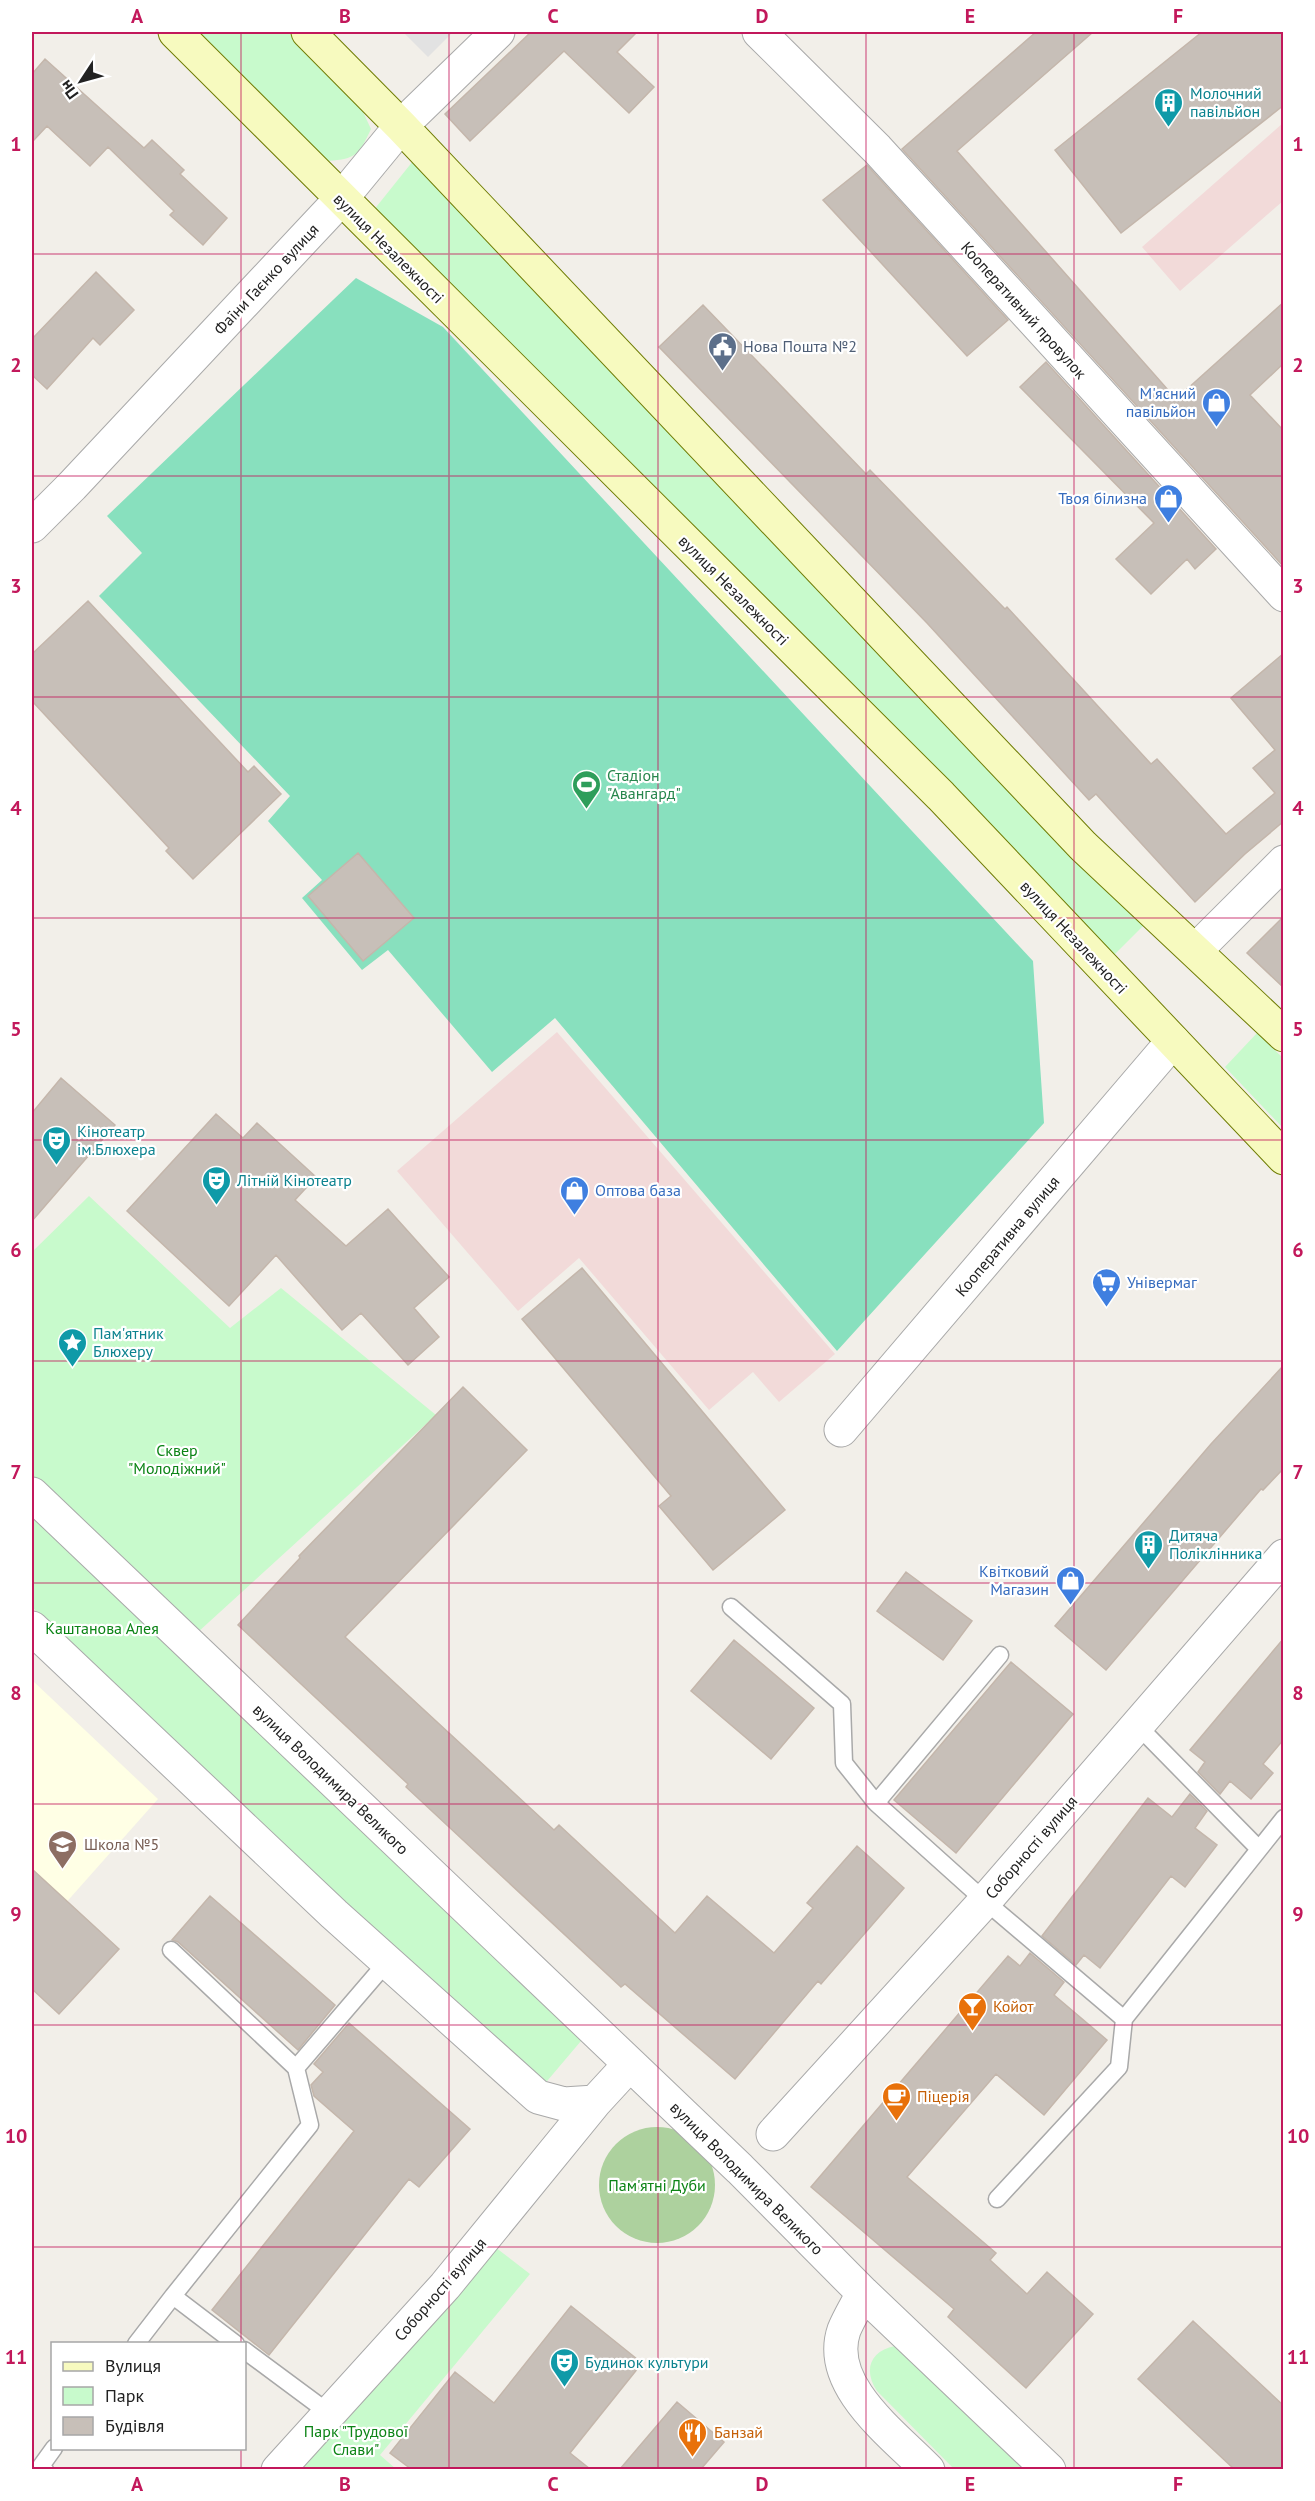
<svg xmlns="http://www.w3.org/2000/svg" width="1315" height="2501" viewBox="0 0 1315 2501" font-family="'PT Sans',sans-serif">
  <style>
    .commercial { fill: #f2dad9 }
    .education { fill: #ffffe5 }
    .forest { fill: #add19e }
    .park { fill: #c8facc }
    .pitch { fill: #88e0be }
    .parking { fill: #e2e2e2 }
    .building { fill: #c7bfb8; stroke: #c4b6ab; stroke-width: 1.5 }
    .lines { fill: none; stroke-linecap: round; stroke-linejoin: round }
    .lane-casing { stroke: #a9a9a9; stroke-width: 19 }
    .street-casing { stroke: #a9a9a9; stroke-width: 35 }
    .secondary-casing { stroke: #707d05; stroke-width: 35 }
    .lane { stroke: #fff; stroke-width: 16 }
    .street { stroke: #fff; stroke-width: 33 }
    .secondary { stroke: #f7fabf; stroke-width: 33 }
    .grid { fill: none; stroke: #c2185b; stroke-width: 1.5; stroke-opacity: 0.55 }
    .labels { text-anchor: middle; stroke-width: 4.5; stroke-linejoin: round; paint-order: stroke }
    .culture-label { font-size: 16px; fill: #0d838f; stroke: #fff; text-anchor: start }
    .street-label { font-size: 16px; fill: #222; stroke: #fff }
    .service-label { font-size: 16px; fill: #4e5e75; stroke: #fff; text-anchor: start }
    .shop-label { font-size: 16px; fill: #366cbe; stroke: #fff; text-anchor: end }
    .leisure-label { font-size: 16px; fill: #27864d; stroke: #fff; text-anchor: start }
    .park-label { font-size: 16px; fill: #0c8416; stroke: #fff }
    .education-label { font-size: 16px; fill: #785e54; stroke: #fff; text-anchor: start }
    .food-label { font-size: 16px; fill: #c56008; stroke: #fff; text-anchor: start }
    .neatline { fill: none; stroke: #c2185b; stroke-width: 2 }
    .grid-label { font-size: 20px; text-anchor: middle; font-weight: bold; fill: #c2185b }
  </style>
  <rect width="100%" height="100%" fill="#f2efe9"/>
  <path class="commercial" d="M 1283,123 L 1283,201 L 1180,291 L 1142,247 Z
    M 557,1032 L 835,1354 L 779,1402 L 753,1372 L 709,1410 L 579,1258 L 518,1311 L 397,1171 Z"/>
  <path class="education" d="M 32,1680 L 158,1799 L 32,1941 Z"/>
  <path class="forest" d="M599 2185a58 58 0 1 1 116 0a58 58 0 1 1-116 0Z"/>
  <path class="park" d="M 199,32 L 289,32 L 363,112 L 371,129 C 359,154 357,159 328,161 Z
    M 413,161 L 1145,924 L 1107,962 L 373,211 Z
    M 1257,1033 L 1283,1058 L 1283,1128 L 1225,1067 Z
    M 89,1196 L 230,1328 L 281,1288 L 436,1415 L 175,1653 L 581,2041 L 542,2087 L 32,1607 L 32,1252 Z
    M 491,2244 L 530,2274 L 380,2455 L 396,2469 L 295,2470 Z
    M 895,2346 L 1032,2469 L 954,2469 L 877,2391 C 863,2370 870,2351 895,2346 Z"/>
  <path class="pitch" d="M 356,278 L 443,327 L 1033,961 L 1044,1123 L 837,1351 L 555,1018 L 492,1072 L 388,950 L 362,970 L 302,898 L 322,880 L 268,821 L 290,796 L 99,596 L 142,553 L 107,516 Z"/>
  <path class="parking" d="M 403,32 L 453,32 L 428,57 Z"/>
  <path class="building" d="M 531,32 L 637,32 L 617,52 L 654,87 L 629,113 L 564,51 L 470,141 L 445,114 Z
    M 1036,32 L 1093,32 L 957,151 L 1176,399 L 1284,302 L 1284,363 L 1250,395 L 1284,431 L 1284,567 L 902,149 Z
    M 1202,32 L 1284,32 L 1284,105 L 1121,233 L 1055,150 Z
    M 45,59 L 144,148 L 152,140 L 184,170 L 180,174 L 227,218 L 203,245 L 170,215 L 174,211 L 108,147 L 90,166 L 47,126 L 32,142 L 32,74 Z
    M 867,165 L 1008,320 L 967,356 L 823,200 Z
    M 96,272 L 134,310 L 100,345 L 93,338 L 47,389 L 32,375 L 32,339 Z
    M 703,305 L 866,474 L 870,470 L 1005,609 L 1007,607 L 1151,764 L 1157,759 L 1226,834 L 1275,793 L 1253,768 L 1275,750 L 1231,698 L 1284,653 L 1284,821 L 1245,854 L 1195,902 L 1096,794 L 1089,800 L 927,623 L 659,347 Z
    M 1046,362 L 1216,549 L 1195,569 L 1187,559 L 1151,594 L 1116,559 L 1154,523 L 1020,387 Z
    M 88,601 L 248,772 L 254,766 L 281,794 L 193,879 L 166,851 L 169,848 L 32,701 L 32,654 Z
    M 358,853 L 414,918 L 363,961 L 308,896 Z
    M 1284,916 L 1284,988 L 1247,953 Z
    M 61,1078 L 115,1125 L 32,1221 L 32,1113 Z
    M 216,1114 L 243,1138 L 257,1123 L 316,1177 L 295,1200 L 346,1246 L 388,1209 L 449,1277 L 414,1308 L 439,1337 L 408,1365 L 361,1313 L 342,1330 L 276,1255 L 229,1306 L 127,1211 Z
    M 582,1268 L 785,1510 L 713,1570 L 659,1506 L 671,1496 L 522,1319 Z
    M 1284,1365 L 1284,1468 L 1263,1490 L 1261,1489 L 1106,1670 L 1055,1626 L 1211,1444 Z
    M 463,1387 L 527,1450 L 345,1637 L 554,1830 L 559,1825 L 675,1933 L 707,1896 L 774,1953 L 813,1908 L 807,1903 L 857,1846 L 904,1888 L 821,1984 L 818,1981 L 735,2079 L 625,1984 L 621,1987 L 406,1787 L 408,1784 L 238,1625 L 300,1558 L 299,1556 Z
    M 906,1572 L 972,1621 L 943,1660 L 877,1611 Z
    M 1284,1638 L 1284,1739 L 1263,1764 L 1273,1773 L 1251,1799 L 1230,1781 L 1220,1794 L 1198,1772 L 1205,1762 L 1190,1750 Z
    M 734,1640 L 814,1708 L 771,1759 L 691,1691 Z
    M 1011,1662 L 1073,1714 L 956,1853 L 894,1800 Z
    M 1190,1794 L 1207,1811 L 1195,1828 L 1217,1845 L 1185,1887 L 1171,1876 L 1100,1968 L 1084,1955 L 1076,1965 L 1042,1936 L 1148,1798 L 1172,1817 Z
    M 32,1869 L 119,1949 L 59,2014 L 32,1989 Z
    M 210,1896 L 335,2005 L 298,2050 L 178,1942 L 172,1940 Z
    M 1030,1953 L 1064,1982 L 1054,1995 L 1107,2040 L 1044,2115 L 996,2074 L 907,2177 L 996,2253 L 990,2260 L 1027,2294 L 1047,2272 L 1093,2314 L 1026,2388 L 948,2317 L 954,2309 L 811,2187 L 1008,1956 L 1020,1966 Z
    M 349,2023 L 470,2129 L 419,2187 L 409,2179 L 269,2355 L 212,2310 L 354,2131 L 314,2096 L 311,2085 L 323,2072 L 314,2064 Z
    M 571,2306 L 642,2363 L 570,2453 L 590,2469 L 411,2469 L 390,2453 L 455,2372 L 494,2403 Z
    M 1193,2321 L 1284,2406 L 1284,2469 L 1234,2469 L 1138,2379 Z
    M 677,2402 L 724,2442 L 701,2469 L 620,2469 Z"/>
  <g class="lines">
    <defs>
      <path id="lane" d="M 731,1607 L 842,1704 L 844,1763 L 876,1803
        M 1000,1655 L 876,1803 L 985,1901 L 1124,2019
        M 1137,1725 L 1258,1848
        M 171,1950 L 296,2068 L 387,1962
        M 997,2199 L 1119,2067 L 1124,2019 L 1284,1818
        M 136,2344 L 173,2296
        M 236,2344 L 173,2296 L 310,2125 L 296,2068
        M 244,2350 L 329,2413
        M 45,2470 L 41,2466 L 54,2448"/>
      <path id="street" d="M 759,32 L 877,149 L 1284,595
        M 32,526 L 72,486 L 341,199 L 401,126 L 498,32
        M 1196,950 L 1284,862
        M 841,1430 L 1173,1041
        M 32,1494 L 630,2064 L 740,2169 L 863,2293 L 1049,2470
        M 32,1628 L 334,1914 L 538,2097 L 564,2104 L 595,2102 L 630,2064
        M 773,2134 L 985,1901 L 1284,1556
        M 863,2293 C 857,2305 849,2318 844,2330 C 825,2385 894,2435 928,2470
        M 278,2470 L 445,2286 L 595,2102"/>
      <path id="secondary" d="M 175,32 L 941,796 L 1284,1158
        M 308,32 L 401,126 L 1083,846 L 1284,1035"/>
    </defs>
    <use href="#lane" class="lane-casing"/>
    <use href="#street" class="street-casing"/>
    <use href="#secondary" class="secondary-casing"/>
    <use href="#lane" class="lane"/>
    <use href="#street" class="street"/>
    <use href="#secondary" class="secondary"/>
  </g>
  <path class="grid" d="M 241,32 L 241,2344M 449,32 L 449,2470M 658,32 L 658,2470M 866,32 L 866,2470M 1074,32 L 1074,2470M 32,254 L 1284,254M 32,476 L 1284,476M 32,697 L 1284,697M 32,918 L 1284,918M 32,1140 L 1284,1140M 32,1361 L 1284,1361M 32,1583 L 1284,1583M 32,1804 L 1284,1804M 32,2025 L 1284,2025M 32,2247 L 1284,2247M 241,2448 L 241,2470"/>
  <defs>
    <symbol id="building-pin" viewBox="-11 -11 22 30"><path d="M0 17L-7.5 6A9.5 9.5 0 1 1 7.5 6Z" fill="#0f9aa8" stroke="#fff"/><path d="M-4-6H4V6H1V3H-1V6H-4ZM-2.5-4.3h1.7v1.8h-1.7ZM.8-4.3h1.7v1.8H.8ZM-2.5-1h1.7V.8h-1.7ZM.8-1h1.7V.8H.8Z" fill="#fff"/></symbol>
    <symbol id="civic-pin" viewBox="-11 -11 22 30"><path d="M0 17L-7.5 6A9.5 9.5 0 1 1 7.5 6Z" fill="#5c6f8a" stroke="#fff"/><path d="M-.6-6.5H3V-4.5H.6V-3L4-1V1h2V6H-6V1h2V-1L-.6-3ZM-1.2 2.5V6h2.4V2.5Z" fill="#fff"/></symbol>
    <symbol id="shop-pin" viewBox="-11 -11 22 30"><path d="M0 17L-7.5 6A9.5 9.5 0 1 1 7.5 6Z" fill="#3f7fe0" stroke="#fff"/><path d="M-5-2.5h2.3a2.7 3.5 0 0 1 5.4 0H5L5.5 6h-11ZM-1.5-2.5h3a1.5 2.3 0 0 0-3 0Z" fill="#fff"/></symbol>
    <symbol id="stadium-pin" viewBox="-11 -11 22 30"><path d="M0 17L-7.5 6A9.5 9.5 0 1 1 7.5 6Z" fill="#2e9e5b" stroke="#fff"/><path d="M0-5a6.5 5 0 1 0 0 10a6.5 5 0 1 0 0-10ZM-3.5-1.8h7v3.6h-7Z" fill="#fff"/></symbol>
    <symbol id="theatre-pin" viewBox="-11 -11 22 30"><path d="M0 17L-7.5 6A9.5 9.5 0 1 1 7.5 6Z" fill="#0f9aa8" stroke="#fff"/><path d="M-5-5.5Q0-4 5-5.5V0Q5 5 0 6Q-5 5-5 0ZM-3.3-2.5H-1v1.5H-3.3ZM1-2.5H3.3v1.5H1ZM-2.8 1Q0 5.5 2.8 1Z" fill="#fff"/></symbol>
    <symbol id="supermarket-pin" viewBox="-11 -11 22 30"><path d="M0 17L-7.5 6A9.5 9.5 0 1 1 7.5 6Z" fill="#3f7fe0" stroke="#fff"/><path d="M-6-5.5h2.5l.6 2H6L4.5 2H-2.5L-4.4-4H-6ZM-1.5 3.2a1.3 1.3 0 1 0 .1 0ZM3 3.2a1.3 1.3 0 1 0 .1 0Z" fill="#fff"/></symbol>
    <symbol id="sight-pin" viewBox="-11 -11 22 30"><path d="M0 17L-7.5 6A9.5 9.5 0 1 1 7.5 6Z" fill="#0f9aa8" stroke="#fff"/><path d="M0-6L1.8-2.2L6-1.7L2.9 1.2L3.7 5.4L0 3.3L-3.7 5.4L-2.9 1.2L-6-1.7L-1.8-2.2Z" fill="#fff"/></symbol>
    <symbol id="school-pin" viewBox="-11 -11 22 30"><path d="M0 17L-7.5 6A9.5 9.5 0 1 1 7.5 6Z" fill="#8d6e63" stroke="#fff"/><path d="M0-5L7-2L0 1L-7-2ZM-4 1L0 2.5L4 1V4Q0 6-4 4Z" fill="#fff"/></symbol>
    <symbol id="bar-pin" viewBox="-11 -11 22 30"><path d="M0 17L-7.5 6A9.5 9.5 0 1 1 7.5 6Z" fill="#e8710a" stroke="#fff"/><path d="M-6-5H6L.8 .8V4.5H3.5V6h-7V4.5H-.8V.8Z" fill="#fff"/></symbol>
    <symbol id="cafe-pin" viewBox="-11 -11 22 30"><path d="M0 17L-7.5 6A9.5 9.5 0 1 1 7.5 6Z" fill="#e8710a" stroke="#fff"/><path d="M-5.5-4.5H6V0H3Q3 3.5 0 3.5H-2.5Q-5.5 3.5-5.5 0ZM3-3.2v2h1.7v-2ZM-6 4.5H4V6H-6Z" fill="#fff"/></symbol>
    <symbol id="restaurant-pin" viewBox="-11 -11 22 30"><path d="M0 17L-7.5 6A9.5 9.5 0 1 1 7.5 6Z" fill="#e8710a" stroke="#fff"/><path d="M-5-6h1v4h1v-4h1v4h1v-4h1v5L-1.5 .5V6h-2V.5L-5-1ZM5-6V6H3V1.5H1.5Q1.5-4 5-6Z" fill="#fff"/></symbol>
  </defs>
  <g fill-rule="evenodd">
    <use href="#building-pin" x="1152" y="86" width="33" height="45"/>
    <use href="#civic-pin" x="706" y="330" width="33" height="45"/>
    <use href="#shop-pin" x="1200" y="386" width="33" height="45"/>
    <use href="#shop-pin" x="1152" y="482" width="33" height="45"/>
    <use href="#stadium-pin" x="570" y="768" width="33" height="45"/>
    <use href="#theatre-pin" x="40" y="1124" width="33" height="45"/>
    <use href="#theatre-pin" x="200" y="1164" width="33" height="45"/>
    <use href="#shop-pin" x="558" y="1174" width="33" height="45"/>
    <use href="#supermarket-pin" x="1090" y="1266" width="33" height="45"/>
    <use href="#sight-pin" x="56" y="1326" width="33" height="45"/>
    <use href="#building-pin" x="1132" y="1528" width="33" height="45"/>
    <use href="#shop-pin" x="1054" y="1564" width="33" height="45"/>
    <use href="#school-pin" x="46" y="1828" width="33" height="45"/>
    <use href="#bar-pin" x="956" y="1990" width="33" height="45"/>
    <use href="#cafe-pin" x="880" y="2080" width="33" height="45"/>
    <use href="#theatre-pin" x="548" y="2346" width="33" height="45"/>
    <use href="#restaurant-pin" x="676" y="2416" width="33" height="45"/>
  </g>
  <g class="labels">
    <g class="culture-label">
      <text x="1190" y="99">Молочний<tspan x="1190" dy="18">павільйон</tspan></text>
      <text x="77" y="1137">Кінотеатр<tspan x="77" dy="18">ім.Блюхера</tspan></text>
      <text x="237" y="1186">Літній Кінотеатр</text>
      <text x="93" y="1339">Пам'ятник<tspan x="93" dy="18">Блюхеру</tspan></text>
      <text x="1169" y="1541">Дитяча<tspan x="1169" dy="18">Поліклінника</tspan></text>
      <text x="585" y="2368">Будинок культури</text>
    </g>
    <g class="street-label">
      <text transform="translate(389 248) rotate(45)" y="6">вулиця Незалежності</text>
      <text transform="translate(266 279) rotate(-47)" y="6">Фаїни Гаєнко вулиця</text>
      <text transform="translate(1024 310) rotate(48)" y="6">Кооперативний провулок</text>
      <text transform="translate(734 590) rotate(45)" y="6">вулиця Незалежності</text>
      <text transform="translate(1074 937) rotate(47)" y="6">вулиця Незалежності</text>
      <text transform="translate(1007 1236) rotate(-50)" y="6">Кооперативна вулиця</text>
      <text transform="translate(331 1779) rotate(44)" y="6">вулиця Володимира Великого</text>
      <text transform="translate(1031 1847) rotate(-49)" y="6">Соборності вулиця</text>
      <text transform="translate(747 2178) rotate(45)" y="6">вулиця Володимира Великого</text>
      <text transform="translate(440 2289) rotate(-49)" y="6">Соборності вулиця</text>
    </g>
    <g class="service-label">
      <text x="743" y="352">Нова Пошта №2</text>
    </g>
    <g class="shop-label">
      <text x="1196" y="399">М'ясний<tspan x="1196" dy="18">павільйон</tspan></text>
      <text x="1147" y="504">Твоя білизна</text>
      <text x="595" y="1196" text-anchor="start">Оптова база</text>
      <text x="1127" y="1288" text-anchor="start">Універмаг</text>
      <text x="1049" y="1577">Квітковий<tspan x="1049" dy="18">Магазин</tspan></text>
    </g>
    <g class="leisure-label">
      <text x="607" y="781">Стадіон<tspan x="607" dy="18">"Авангард"</tspan></text>
    </g>
    <g class="park-label">
      <text x="177" y="1456">Сквер<tspan x="177" dy="18">"Молодіжний"</tspan></text>
      <text x="102" y="1634">Каштанова Алея</text>
      <text x="657" y="2191">Пам'ятні Дуби</text>
      <text x="356" y="2437">Парк "Трудової<tspan x="356" dy="18">Слави"</tspan></text>
    </g>
    <g class="education-label">
      <text x="84" y="1850">Школа №5</text>
    </g>
    <g class="food-label">
      <text x="993" y="2012">Койот</text>
      <text x="917" y="2102">Піцерія</text>
      <text x="714" y="2438">Банзай</text>
    </g>
  </g>
  <rect width="1315" height="2501" fill="none" stroke="#ffffff" stroke-width="66"/>
  <rect x="51" y="2342" width="195" height="108" fill="#ffffff" stroke="#a7a7a7" stroke-width="1.5"/>
  <rect x="63" y="2362" width="30" height="9" fill="#f7fabf" stroke="#a7a7a7" stroke-width="1.5"/>
  <text x="105" y="2372" font-size="18" fill="#222222">Вулиця</text>
  <rect x="63" y="2387" width="30" height="18" fill="#c8facc" stroke="#a7a7a7" stroke-width="1.5"/>
  <text x="105" y="2402" font-size="18" fill="#222222">Парк</text>
  <rect x="63" y="2417" width="30" height="18" fill="#c7bfb8" stroke="#a7a7a7" stroke-width="1.5"/>
  <text x="105" y="2432" font-size="18" fill="#222222">Будівля</text>
  <g transform="translate(81 81) rotate(234)" stroke="#ffffff" stroke-width="4.5" paint-order="stroke">
  <path d="M0-4.5L10 22L0 15L-10 22Z" fill="#222222"/>
  <text y="-9" font-size="16" font-weight="bold" text-anchor="middle" fill="#222222">Пн</text>
  </g>
  <rect x="33" y="33" width="1249" height="2435" class="neatline"/>
  <g class="grid-label">
    <text x="137" y="23">A</text>
    <text x="345" y="23">B</text>
    <text x="553" y="23">C</text>
    <text x="762" y="23">D</text>
    <text x="970" y="23">E</text>
    <text x="1178" y="23">F</text>
    <text x="16" y="151">1</text>
    <text x="1298" y="151">1</text>
    <text x="16" y="372">2</text>
    <text x="1298" y="372">2</text>
    <text x="16" y="593">3</text>
    <text x="1298" y="593">3</text>
    <text x="16" y="815">4</text>
    <text x="1298" y="815">4</text>
    <text x="16" y="1036">5</text>
    <text x="1298" y="1036">5</text>
    <text x="16" y="1257">6</text>
    <text x="1298" y="1257">6</text>
    <text x="16" y="1479">7</text>
    <text x="1298" y="1479">7</text>
    <text x="16" y="1700">8</text>
    <text x="1298" y="1700">8</text>
    <text x="16" y="1921">9</text>
    <text x="1298" y="1921">9</text>
    <text x="16" y="2143">10</text>
    <text x="1298" y="2143">10</text>
    <text x="16" y="2364">11</text>
    <text x="1298" y="2364">11</text>
    <text x="137" y="2491">A</text>
    <text x="345" y="2491">B</text>
    <text x="553" y="2491">C</text>
    <text x="762" y="2491">D</text>
    <text x="970" y="2491">E</text>
    <text x="1178" y="2491">F</text>
  </g>
</svg>
